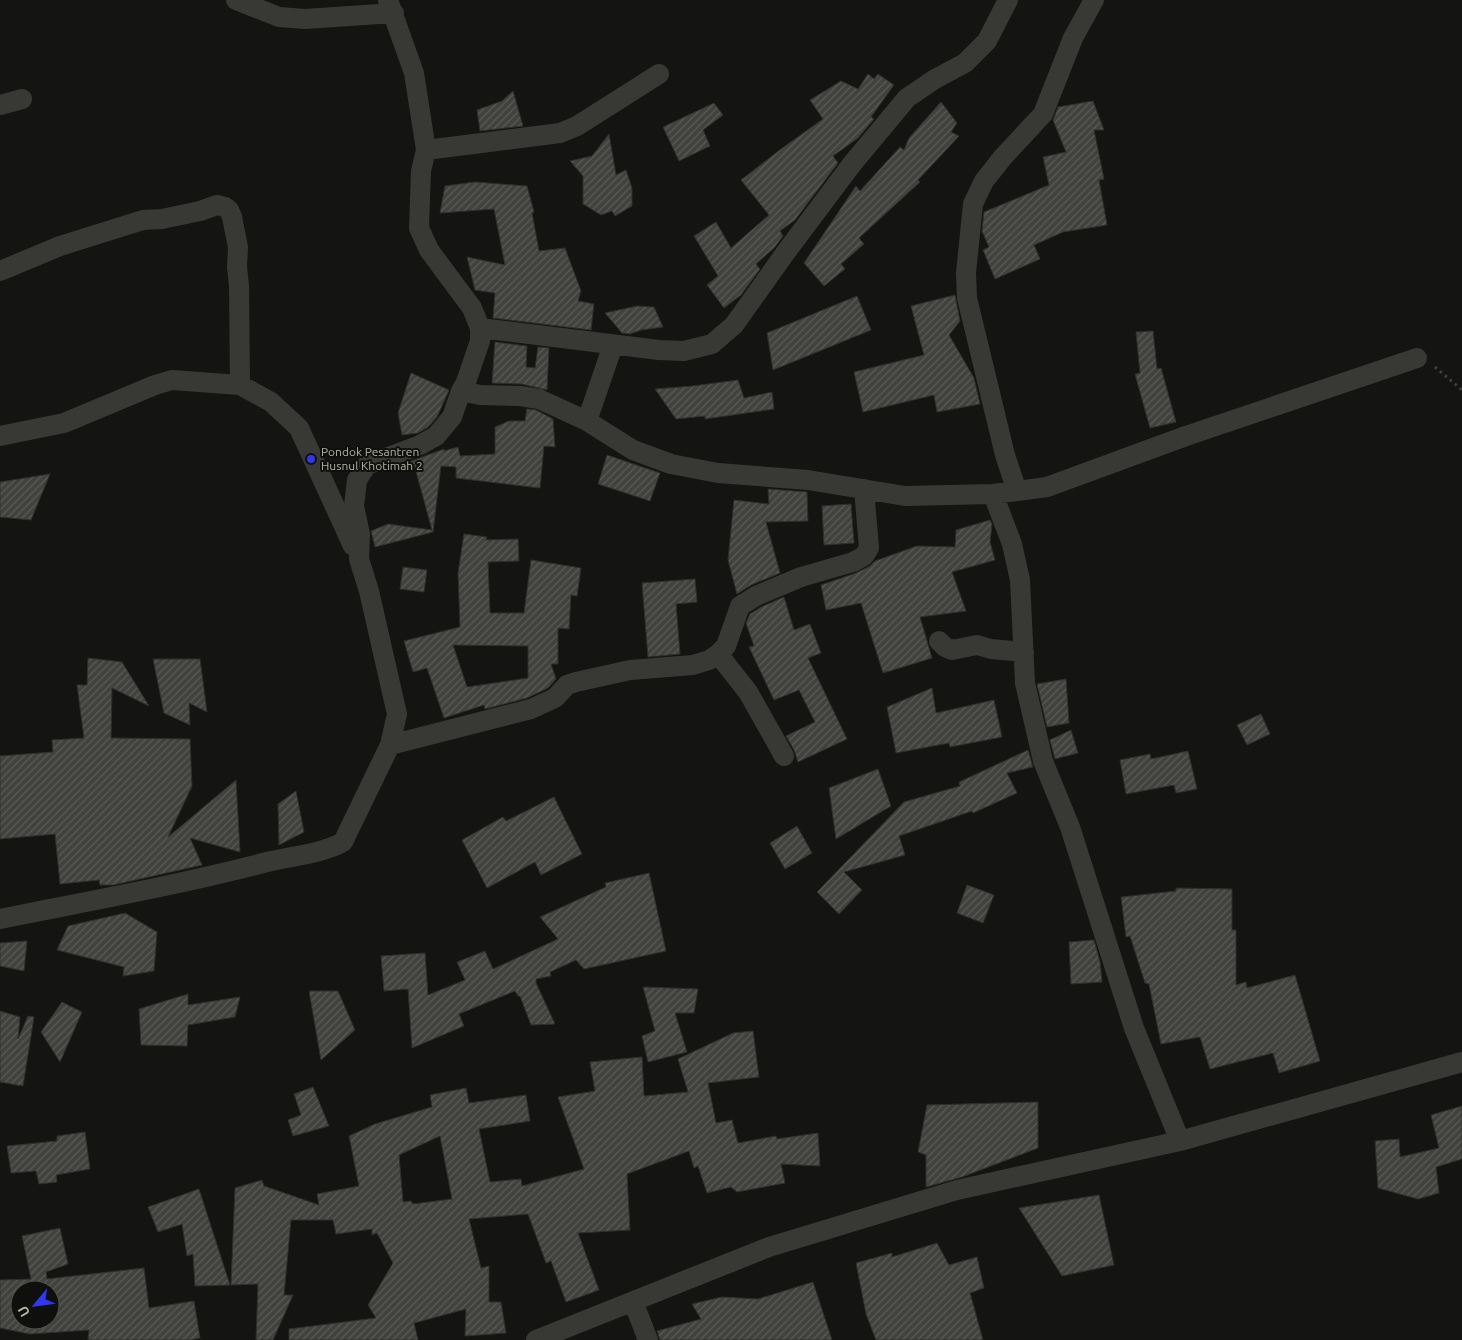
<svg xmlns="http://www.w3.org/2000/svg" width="1462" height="1340" viewBox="0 0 1462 1340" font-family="Ubuntu,sans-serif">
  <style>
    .building { fill: url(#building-hatch); stroke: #2f302d; fill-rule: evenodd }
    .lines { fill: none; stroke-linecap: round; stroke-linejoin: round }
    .path { stroke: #40403a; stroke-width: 3; stroke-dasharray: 2.5 4; stroke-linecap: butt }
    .minor { stroke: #383934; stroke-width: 20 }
    .poi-dot { fill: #2f37f0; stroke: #0f0f0e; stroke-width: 2 }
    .labels { text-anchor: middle; stroke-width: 4; stroke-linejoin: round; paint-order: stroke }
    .poi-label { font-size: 12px; fill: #b5b4a4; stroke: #0f0f0e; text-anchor: start }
  </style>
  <defs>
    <pattern id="building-hatch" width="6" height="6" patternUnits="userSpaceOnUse" patternTransform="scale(1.25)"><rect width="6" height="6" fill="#41413d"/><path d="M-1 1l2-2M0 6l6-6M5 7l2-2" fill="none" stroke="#5a5a56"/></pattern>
  </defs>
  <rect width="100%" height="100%" fill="#141413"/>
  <path class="building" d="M 868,74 L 874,79 L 878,74 L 894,85 L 871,117 L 874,119 L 858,138 L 833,156 L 838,163 L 795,220 L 780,231 L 783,236 L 775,247 L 756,264 L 760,269 L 741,295 L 724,308 L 707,285 L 718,276 L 694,236 L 716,222 L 731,248 L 769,215 L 741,180 L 781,149 L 823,119 L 810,100 L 841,81 L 858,89 Z
    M 513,91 L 523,126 L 480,131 L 477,110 L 502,101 Z
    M 1093,101 L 1104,130 L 1094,130 L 1104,179 L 1099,180 L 1107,225 L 1063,232 L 1034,245 L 1040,259 L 995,279 L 983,250 L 989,247 L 982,231 L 984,212 L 1049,185 L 1043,157 L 1066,152 L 1053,120 L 1058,107 Z
    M 941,102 L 957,123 L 951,132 L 959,136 L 918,180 L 920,182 L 859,238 L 864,244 L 841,264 L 845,269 L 824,286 L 804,263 L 856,186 L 860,191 L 900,147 L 904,150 L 909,138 Z
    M 714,103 L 723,115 L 703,130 L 710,146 L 679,161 L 663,127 Z
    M 609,134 L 616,175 L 626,170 L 632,188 L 632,206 L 615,216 L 612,211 L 601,215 L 583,204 L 583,176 L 570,161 L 592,156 Z
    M 475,182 L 527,186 L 534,212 L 532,213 L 539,251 L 565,248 L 581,291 L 578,301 L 594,304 L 591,330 L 493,318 L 495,293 L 475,290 L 467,257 L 505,265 L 494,209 L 440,213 L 445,186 Z
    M 955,295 L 960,321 L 949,335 L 974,378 L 980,404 L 937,412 L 934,395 L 863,412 L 854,372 L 924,355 L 911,306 Z
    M 857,296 L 871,330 L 773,370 L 767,333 Z
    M 637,306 L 654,307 L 663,327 L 641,330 L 630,334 L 622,333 L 605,313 Z
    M 1153,331 L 1157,369 L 1161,368 L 1176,422 L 1150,428 L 1135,374 L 1140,373 L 1136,332 Z
    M 495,342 L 527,346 L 526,367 L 535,368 L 538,347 L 549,348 L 547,390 L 522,384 L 492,383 Z
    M 411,373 L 449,390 L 437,417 L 428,427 L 418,433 L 402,435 L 398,413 Z
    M 738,380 L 744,398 L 772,392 L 774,409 L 705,419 L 705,416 L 676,419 L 655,389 L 693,386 Z
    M 527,409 L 536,410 L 553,419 L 555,447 L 544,446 L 540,488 L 456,478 L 456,467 L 441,466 L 433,532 L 375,547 L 371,531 L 388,524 L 432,530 L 414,464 L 406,463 L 444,449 L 444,451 L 458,447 L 460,456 L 495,454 L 495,427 L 509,421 L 525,421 Z
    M 607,455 L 660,473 L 650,501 L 598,484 Z
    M 50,474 L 31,520 L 0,517 L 0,482 Z
    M 768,489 L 807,492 L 808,521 L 766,522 L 780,573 L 751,585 L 737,594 L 728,560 L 734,500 L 769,504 Z
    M 851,504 L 854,543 L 824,545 L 822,506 Z
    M 990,520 L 992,524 L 990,542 L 995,560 L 952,572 L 966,611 L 920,617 L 932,658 L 883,673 L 861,603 L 826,610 L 821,585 L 856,573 L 870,566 L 875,561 L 917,546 L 955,547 L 956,530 Z
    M 464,534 L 487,537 L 486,540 L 518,539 L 519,561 L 488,562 L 490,613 L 524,613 L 531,560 L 581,568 L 577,596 L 571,595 L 569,629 L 558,628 L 558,664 L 551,664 L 556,679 L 548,688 L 527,698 L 485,709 L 484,705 L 444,718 L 427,668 L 413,672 L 404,641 L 460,627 L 458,573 ZM 453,645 L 528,646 L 528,678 L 467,687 Z
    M 403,567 L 427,570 L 424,592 L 400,589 Z
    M 695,579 L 697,602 L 676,604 L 680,654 L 648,657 L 642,583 Z
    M 784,597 L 794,630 L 810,624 L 821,653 L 808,658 L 847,739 L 798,762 L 794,750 L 786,736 L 815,722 L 799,690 L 774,700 L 749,647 L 754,646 L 746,623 L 750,614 L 761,607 Z
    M 88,658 L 122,662 L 149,706 L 112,688 L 111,738 L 190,739 L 192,786 L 168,837 L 236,780 L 240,852 L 190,838 L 202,865 L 113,885 L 100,885 L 99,880 L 60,884 L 55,834 L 0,839 L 0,756 L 53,752 L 52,740 L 84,738 L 77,685 L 87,685 Z
    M 153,659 L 200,659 L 207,712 L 189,703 L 190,725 L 164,713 Z
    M 1066,679 L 1069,723 L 1047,727 L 1037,684 Z
    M 932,688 L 936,713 L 994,700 L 1002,737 L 950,747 L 949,743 L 896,753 L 887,707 Z
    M 1261,714 L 1270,734 L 1247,745 L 1237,725 Z
    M 1071,730 L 1078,753 L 1055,759 L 1050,740 Z
    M 1028,750 L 1033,767 L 1007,773 L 1017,793 L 973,813 L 972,811 L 899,836 L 905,855 L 844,872 L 862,890 L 839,914 L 817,892 L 904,802 L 960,786 L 959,782 Z
    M 1188,751 L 1197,789 L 1176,793 L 1174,785 L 1126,794 L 1120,760 L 1150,754 L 1151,759 Z
    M 878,769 L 891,806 L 836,839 L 829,788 Z
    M 296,791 L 304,832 L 279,845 L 278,804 Z
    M 554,797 L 582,854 L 541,875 L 535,862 L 487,888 L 462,840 L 503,817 L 506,821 Z
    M 797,826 L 812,853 L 785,869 L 770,843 Z
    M 649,873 L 666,951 L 584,969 L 576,960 L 550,972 L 551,976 L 536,979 L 536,983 L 555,1024 L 531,1025 L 520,996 L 518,996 L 515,991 L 459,1014 L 464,1026 L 412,1048 L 408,989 L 384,991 L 381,956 L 425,953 L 428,995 L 465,980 L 457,962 L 485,951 L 493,969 L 558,939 L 540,917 L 606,887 L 605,883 Z
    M 967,885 L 994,895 L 983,923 L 957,913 Z
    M 1176,888 L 1232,889 L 1232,930 L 1236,930 L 1236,985 L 1246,982 L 1247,988 L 1295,975 L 1320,1061 L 1279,1073 L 1273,1053 L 1210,1069 L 1200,1037 L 1161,1044 L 1149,984 L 1145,983 L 1130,936 L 1126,937 L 1121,897 L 1176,891 Z
    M 125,913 L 157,932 L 154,971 L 123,976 L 124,967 L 57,950 L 68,926 Z
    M 1094,940 L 1100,962 L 1102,982 L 1071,984 L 1069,942 Z
    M 27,941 L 24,971 L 0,966 L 0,943 Z
    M 643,987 L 698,989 L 694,1013 L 675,1013 L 687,1052 L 648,1062 L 642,1036 L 655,1031 Z
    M 309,991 L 338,991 L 355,1030 L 321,1060 Z
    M 188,994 L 188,1005 L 240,997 L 235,1017 L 188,1025 L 187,1046 L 141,1045 L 139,1009 Z
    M 62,1002 L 82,1012 L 60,1062 L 41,1032 Z
    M 0,1011 L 20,1017 L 18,1039 L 28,1016 L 34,1017 L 23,1086 L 0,1082 Z
    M 753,1031 L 759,1077 L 708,1083 L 716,1123 L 732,1120 L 738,1143 L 776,1136 L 777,1139 L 818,1133 L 820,1166 L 781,1164 L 785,1183 L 737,1192 L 731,1187 L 707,1193 L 698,1166 L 694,1168 L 689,1151 L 627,1174 L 630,1230 L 578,1233 L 599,1290 L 566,1302 L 551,1261 L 546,1263 L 528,1214 L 469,1219 L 481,1268 L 489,1266 L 489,1302 L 501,1302 L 506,1333 L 465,1336 L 466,1309 L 414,1323 L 418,1340 L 289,1340 L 289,1329 L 376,1318 L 368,1305 L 393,1263 L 377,1233 L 372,1235 L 372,1229 L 336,1234 L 333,1220 L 291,1220 L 284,1295 L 293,1295 L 273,1340 L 256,1340 L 258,1284 L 231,1285 L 235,1188 L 262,1180 L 264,1186 L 319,1205 L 317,1194 L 359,1186 L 349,1136 L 375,1124 L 432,1107 L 430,1095 L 466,1088 L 469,1103 L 526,1095 L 530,1121 L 479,1129 L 490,1182 L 521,1179 L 522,1186 L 584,1169 L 558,1097 L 595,1091 L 590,1062 L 642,1057 L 644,1096 L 688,1092 L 678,1059 L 733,1033 ZM 440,1136 L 452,1199 L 413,1204 L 411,1201 L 403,1202 L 399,1155 Z
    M 313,1087 L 329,1126 L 293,1136 L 288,1120 L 301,1115 L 294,1094 Z
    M 1038,1102 L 1038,1148 L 962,1177 L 926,1187 L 926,1155 L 918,1152 L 927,1105 Z
    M 1462,1106 L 1462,1159 L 1436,1167 L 1439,1193 L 1418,1199 L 1378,1188 L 1375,1141 L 1399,1139 L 1400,1157 L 1439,1148 L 1431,1115 Z
    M 85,1132 L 90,1169 L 56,1175 L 57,1182 L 39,1184 L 36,1171 L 11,1173 L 7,1146 L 57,1141 L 57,1136 Z
    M 199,1189 L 230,1285 L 195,1286 L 193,1254 L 187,1256 L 182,1224 L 158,1232 L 148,1207 Z
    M 1099,1195 L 1114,1265 L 1062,1276 L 1019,1208 Z
    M 60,1228 L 68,1264 L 46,1272 L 47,1279 L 144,1268 L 149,1308 L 194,1301 L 200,1338 L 190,1340 L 88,1340 L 89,1330 L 30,1334 L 0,1328 L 0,1280 L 31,1279 L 22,1236 ZM 20,1290 L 50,1290 L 50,1320 L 20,1320 Z
    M 937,1243 L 949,1265 L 977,1257 L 984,1288 L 970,1293 L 983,1340 L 876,1340 L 866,1314 L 856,1263 L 892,1253 L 892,1257 Z
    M 813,1282 L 832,1340 L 660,1340 L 657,1331 L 701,1319 L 692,1304 L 722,1297 L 758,1299 Z"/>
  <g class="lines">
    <path class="path" d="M 1435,367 L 1462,390"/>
    <path class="minor" d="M 236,0 L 279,17 L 305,19 L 394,13
      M 0,105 L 22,99
      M 426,150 L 560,133 L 577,126 L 659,74
      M 0,271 L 60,246 L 143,220 L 162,219 L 200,211 L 217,205 L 225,207 L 229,210 L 232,217 L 238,247 L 237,267 L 239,286 L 240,385
      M 480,328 L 659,350 L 684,351 L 712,344 L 734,325 L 786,252 L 852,164 L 907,98 L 935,79 L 965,63 L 987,41 L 1008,0
      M 461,391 L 480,395 L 520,396 L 539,399 L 587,421 L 633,450 L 671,464 L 718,473 L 808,480 L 905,496 L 993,494 L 1017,491 L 1005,455 L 967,298 L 966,273 L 973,204 L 984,181 L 1003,157 L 1043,114 L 1073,38 L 1094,0
      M 587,421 L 613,345
      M 0,436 L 64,423 L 155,385 L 172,380 L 240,385 L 271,402 L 299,428 L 353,546
      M 1017,491 L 1047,487 L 1186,436 L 1417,358
      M 993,494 L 1012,544 L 1020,580 L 1025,683 L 1043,761 L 1070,827 L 1134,1028 L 1180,1141
      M 939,641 L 945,647 L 952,650 L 977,645 L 991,649 L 1024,652
      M 718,654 L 748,692 L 784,756
      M 390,745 L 531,709 L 555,698 L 567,685 L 576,682 L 630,670 L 693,665 L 709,660 L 718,654 L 726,646 L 740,606 L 756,596 L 801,577 L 853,562 L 864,556 L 869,548 L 864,489
      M 0,919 C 89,901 179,885 267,862 C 292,856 321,854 343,842 L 390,745 L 397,714 L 369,591 L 359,559 L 360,534 L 354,506 L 357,480 L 367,465 L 420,445 L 436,436 L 452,417 L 461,391 L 466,382 L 480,341 L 480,328 L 472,308 L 429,250 L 419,228 L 421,171 L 426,150 L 414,73 L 388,0
      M 633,1301 L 648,1340
      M 536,1340 L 769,1247 L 957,1190 L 1180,1141 L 1462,1062"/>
  </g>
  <circle class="poi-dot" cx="311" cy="459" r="5"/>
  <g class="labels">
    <g class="poi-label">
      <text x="321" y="456">Pondok Pesantren<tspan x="321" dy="14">Husnul Khotimah 2</tspan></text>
    </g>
  </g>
  <g transform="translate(35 1305) rotate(241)"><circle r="24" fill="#0f0f0e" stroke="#51514a"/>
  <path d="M0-4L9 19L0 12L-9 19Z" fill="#2f37f0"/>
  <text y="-8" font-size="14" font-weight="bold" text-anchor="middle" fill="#b5b4a4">U</text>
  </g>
</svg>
